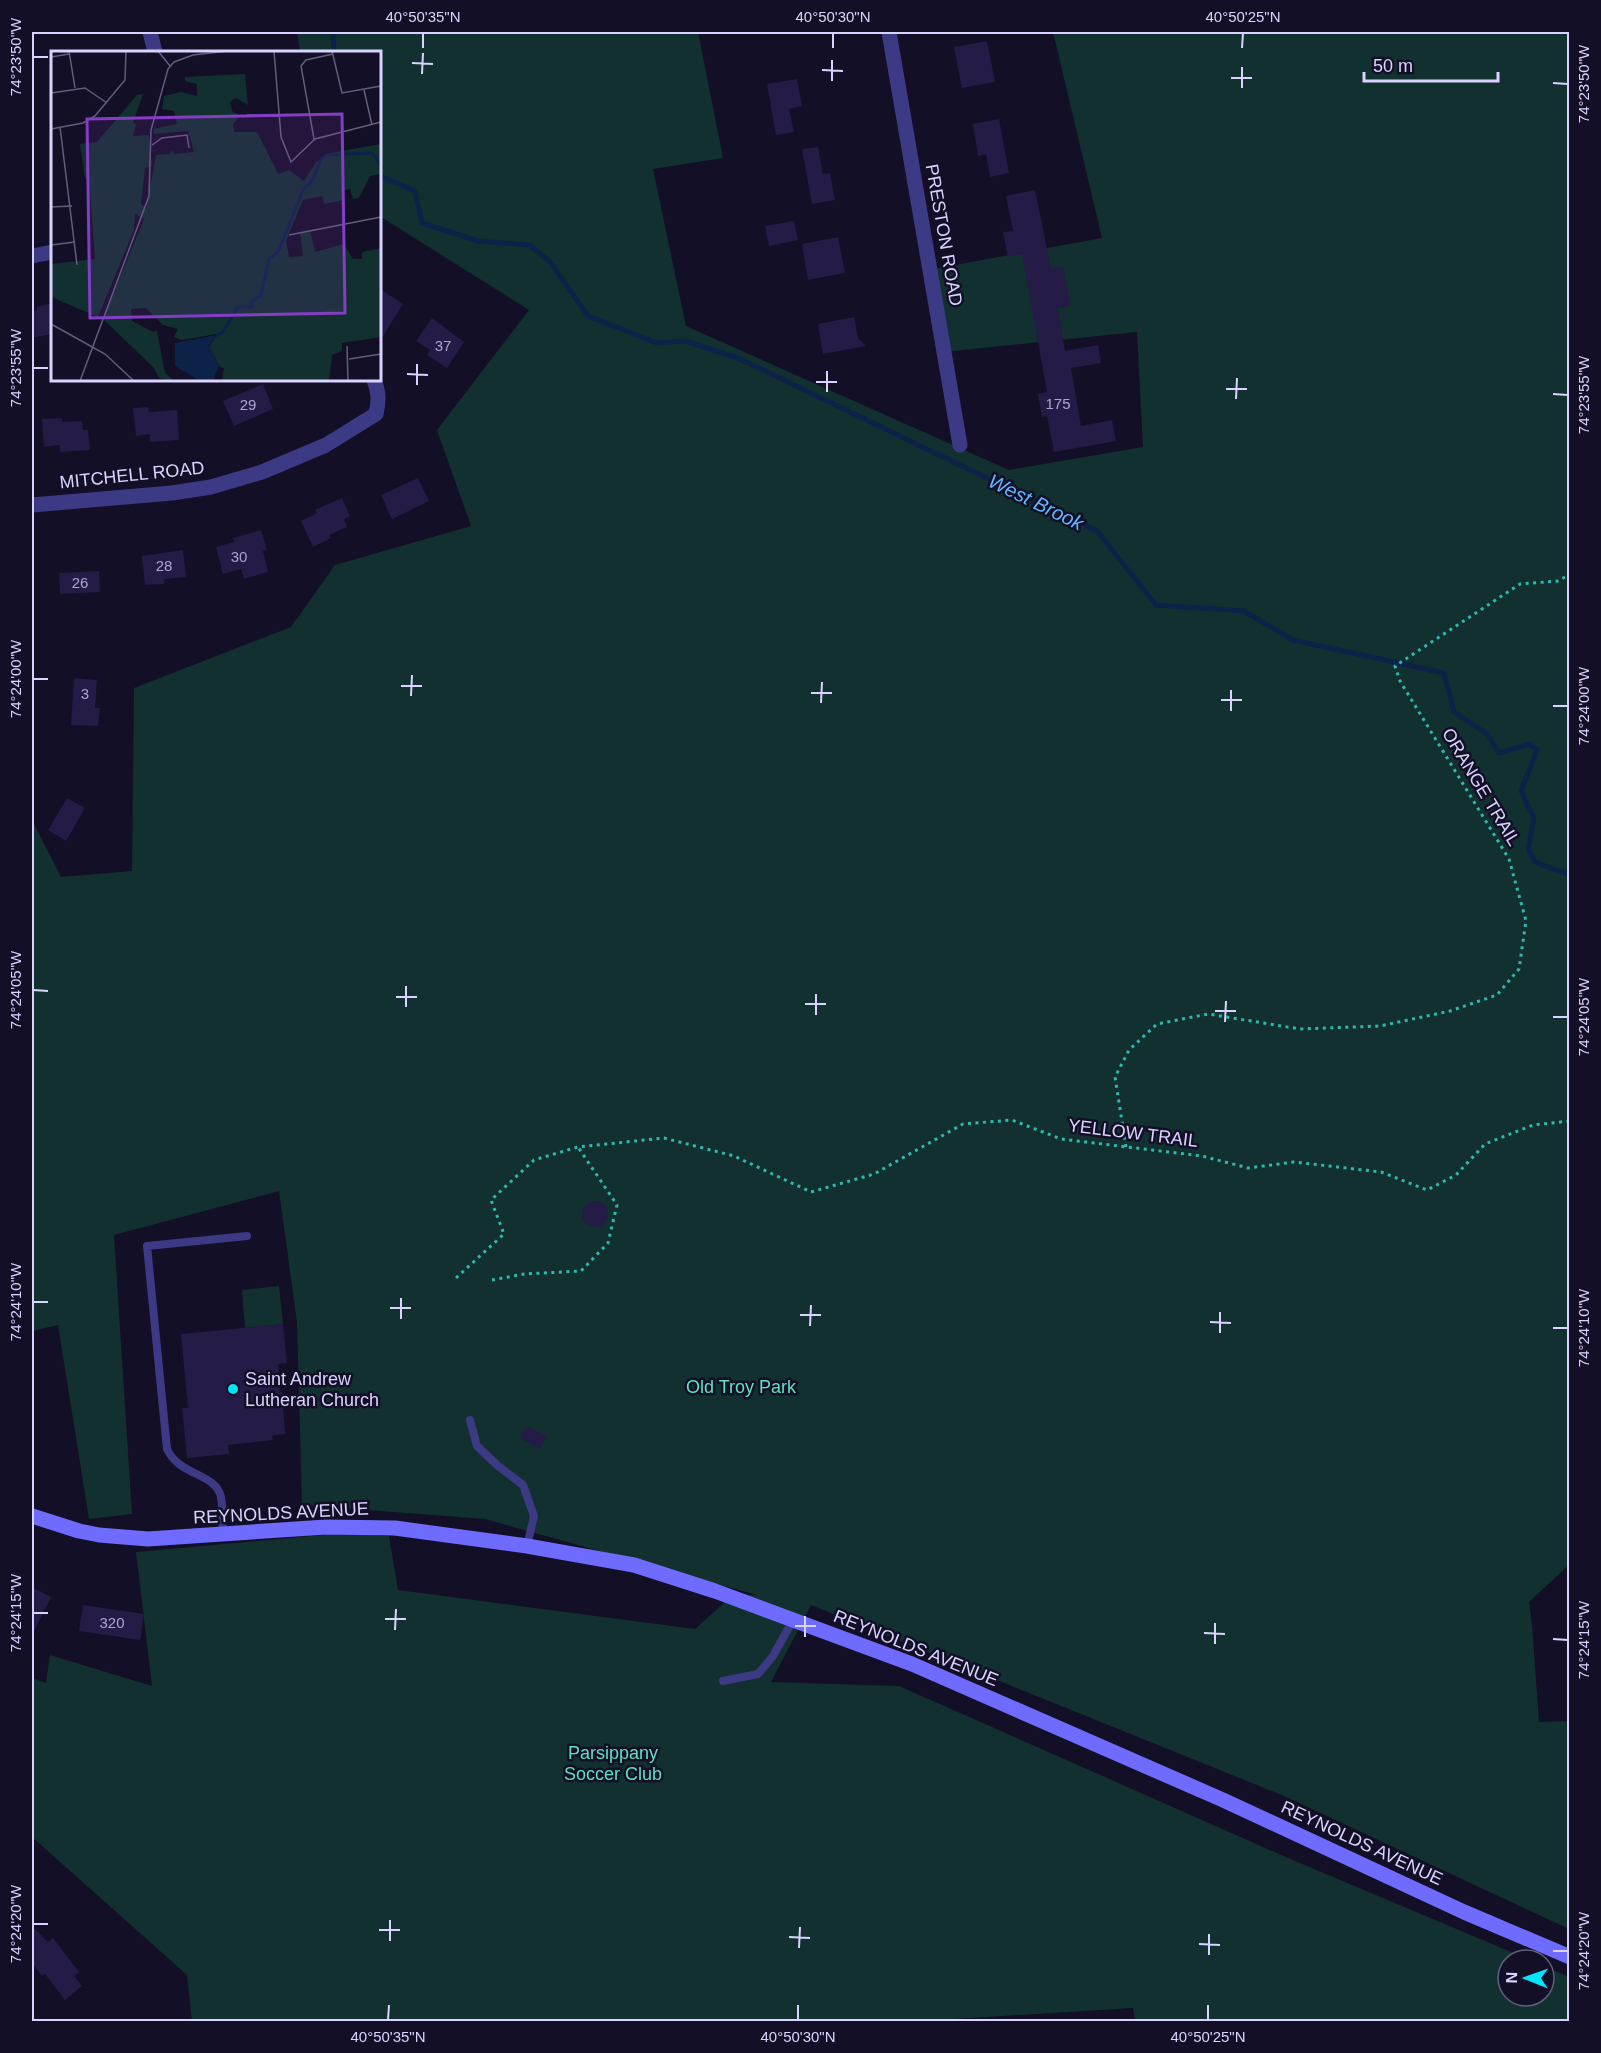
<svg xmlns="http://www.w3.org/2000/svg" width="1601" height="2053" viewBox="0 0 1601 2053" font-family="Helvetica,sans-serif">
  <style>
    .green { fill: #12302f }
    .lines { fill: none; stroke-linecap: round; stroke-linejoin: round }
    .stream { stroke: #0c2248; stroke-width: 5 }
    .building { fill: #241b47 }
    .path { stroke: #2fb8b0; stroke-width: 3; stroke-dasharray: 3 4.5; stroke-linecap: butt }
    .lane { stroke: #3d3a85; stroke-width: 8 }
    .street { stroke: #3d3a85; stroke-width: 15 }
    .secondary { stroke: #6f6bff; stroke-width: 15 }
    .ticks { fill: none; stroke: #d9d4ff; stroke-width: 2 }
    .poi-dot { fill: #00e5ff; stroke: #130f26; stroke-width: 2 }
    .labels { text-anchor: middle; stroke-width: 5; stroke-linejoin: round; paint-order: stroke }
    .number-label { font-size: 15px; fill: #aca6d1 }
    .street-label { font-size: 18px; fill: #d9d4ff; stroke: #130f26 }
    .poi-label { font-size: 18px; fill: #d9d4ff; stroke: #130f26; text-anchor: start }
    .park-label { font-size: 18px; fill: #5fe0c0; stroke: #130f26 }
    .water-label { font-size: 20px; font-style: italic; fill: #62b6ff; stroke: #130f26 }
    .inset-river { fill: none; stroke: #0c2248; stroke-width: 3 }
    .inset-road { fill: none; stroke: #625e7d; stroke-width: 1.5 }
    .view { fill: #843dc5; fill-opacity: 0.15; stroke: #843dc5; stroke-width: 3 }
    .inset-edge { fill: none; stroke: #d9d4ff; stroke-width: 3 }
    .neatline { fill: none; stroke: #d9d4ff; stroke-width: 2 }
    .ticks-label { font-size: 15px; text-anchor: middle; fill: #d9d4ff }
  </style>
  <rect width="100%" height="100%" fill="#130f26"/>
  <path class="green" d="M 297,32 L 698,32 L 723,158 L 653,169 L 686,326 L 1009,470 L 1143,447 L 1137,332 L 944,352 L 928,270 L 1102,238 L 1053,32 L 1569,32 L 1570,1564 L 1529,1602 L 1532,1624 L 1539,1722 L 1569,1721 L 1569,1929 L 1284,1796 L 811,1605 L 771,1682 L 899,1686 L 1288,1858 L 1530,1960 L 1508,1960 L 1508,1996 L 1544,1996 L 1544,1966 L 1569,1977 L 1569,2021 L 1135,2022 L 1133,2008 L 906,2022 L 192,2021 L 187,1975 L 32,1837 L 32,1678 L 46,1683 L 50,1655 L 152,1686 L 136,1552 L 335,1534 L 389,1536 L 398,1590 L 695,1629 L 734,1594 L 757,1595 L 485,1519 L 302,1505 L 297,1322 L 279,1191 L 114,1235 L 132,1514 L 89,1519 L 58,1325 L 32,1331 L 32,820 L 61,877 L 132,871 L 134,688 L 291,627 L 335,565 L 471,526 L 437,430 L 529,310 L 381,217 L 380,214 L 380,52 L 300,52 Z
    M 279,1286 L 283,1324 L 245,1328 L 242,1290 Z"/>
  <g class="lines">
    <path class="stream" d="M 333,32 L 334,52
      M 380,176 L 415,191 L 422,223 L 478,241 L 530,245 L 551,263 L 588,316 L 657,343 L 685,341 L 738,358 L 1097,531 L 1156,605 L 1244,611 L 1293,640 L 1444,673 L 1454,712 L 1487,734 L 1499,753 L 1530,744 L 1537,750 L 1521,791 L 1534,818 L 1528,849 L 1535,862 L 1570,875"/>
  </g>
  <path class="building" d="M 987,41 L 995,82 L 962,88 L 954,47 Z
    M 797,79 L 802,106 L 789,109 L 794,132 L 776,135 L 767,84 Z
    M 999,119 L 1009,173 L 990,177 L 986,154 L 978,156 L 973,124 Z
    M 818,147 L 823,174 L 830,173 L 835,200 L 812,204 L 802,149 Z
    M 1035,190 L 1051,268 L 1063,266 L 1070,306 L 1058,308 L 1065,351 L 1098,345 L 1101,363 L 1071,368 L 1081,426 L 1112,420 L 1116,441 L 1054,452 L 1047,416 L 1042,417 L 1038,394 L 1047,392 L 1022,254 L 1008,257 L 1003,232 L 1013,231 L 1006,196 Z
    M 794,221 L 798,240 L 769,246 L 765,226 Z
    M 838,237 L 845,273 L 808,280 L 802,244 Z
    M 380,289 L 403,304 L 380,341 Z
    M 52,303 L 52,334 L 32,338 L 32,311 L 37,310 L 37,307 Z
    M 854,317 L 858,338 L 866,346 L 823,354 L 818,324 Z
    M 432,318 L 464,342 L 447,368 L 427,355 L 430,350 L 416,341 Z
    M 263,384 L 273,409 L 234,426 L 223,401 Z
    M 148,407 L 149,412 L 177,410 L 179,440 L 150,442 L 150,434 L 136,436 L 133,408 Z
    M 62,418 L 62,422 L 82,421 L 83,430 L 88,430 L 90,450 L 60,452 L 60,445 L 44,447 L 42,419 Z
    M 418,478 L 429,501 L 392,519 L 381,495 Z
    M 342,498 L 350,516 L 344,519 L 347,527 L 329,535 L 331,538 L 313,547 L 301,521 L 317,513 L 315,510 Z
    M 261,530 L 267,550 L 263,551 L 268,572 L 244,579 L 241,569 L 223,574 L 216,547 L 234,542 L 233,538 Z
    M 183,550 L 186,577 L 164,579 L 164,584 L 145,585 L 142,556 Z
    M 99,571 L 100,592 L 60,594 L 59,573 Z
    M 74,678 L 97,680 L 95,708 L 100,708 L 98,726 L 71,725 Z
    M 67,798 L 85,808 L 66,841 L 48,830 Z
    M582 1214a13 13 0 1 1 26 0a13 13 0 1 1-26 0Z
    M 283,1324 L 287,1363 L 278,1364 L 280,1392 L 282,1392 L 285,1434 L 272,1436 L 273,1440 L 228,1445 L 229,1454 L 187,1458 L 182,1408 L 188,1408 L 181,1334 Z
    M 526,1426 L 547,1436 L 540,1449 L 520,1438 Z
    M 32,1587 L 51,1597 L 32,1635 Z
    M 83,1605 L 144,1614 L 140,1640 L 79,1631 Z
    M 32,1926 L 48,1942 L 53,1938 L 79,1972 L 74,1976 L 82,1986 L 65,2000 L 45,1974 L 42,1976 L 32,1963 Z"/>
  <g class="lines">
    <path class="path" d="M 1126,1147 L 1115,1077 L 1129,1050 L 1157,1024 L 1208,1014 L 1300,1029 L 1380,1026 L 1450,1011 L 1497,995 L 1519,969 L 1526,921 L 1509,859 L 1400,681 L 1395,666 L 1520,584 L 1558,581 L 1570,574
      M 456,1278 L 504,1234 L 491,1200 L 534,1160 L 578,1147 L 664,1138 L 734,1156 L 811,1192 L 874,1174 L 963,1124 L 1012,1120 L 1061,1139 L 1202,1156 L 1248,1168 L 1294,1162 L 1381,1172 L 1427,1190 L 1456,1175 L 1485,1144 L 1533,1125 L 1570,1121
      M 492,1280 L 524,1274 L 581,1271 L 608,1243 L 617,1205 L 578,1147"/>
    <path class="lane" d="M 470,1420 L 477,1446 L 497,1465 L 523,1485 L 534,1516 L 527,1546
      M 223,1535 C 222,1523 223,1509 221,1497 C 216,1473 179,1476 167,1449 L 147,1246 L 247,1236
      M 723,1681 L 758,1674 L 773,1656 L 793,1620"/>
    <path class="street" d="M 150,32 L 155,52
      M 889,32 L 960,445
      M 32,256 L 52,252
      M 32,505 L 172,493 L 211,487 L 262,472 L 326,445 L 376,414 C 379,401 379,392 374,380"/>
    <path class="secondary" d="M 32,1516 L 79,1531 L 99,1535 L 148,1539 L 326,1527 L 395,1528 L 527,1546 L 634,1565 L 715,1591 L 912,1664 L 1223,1800 L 1464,1912 L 1570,1957"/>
  </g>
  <path class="ticks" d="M 423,48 L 423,33M 833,48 L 833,33M 1242,48 L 1243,33M 33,57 L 48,57M 412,63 L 433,64M 822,70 L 843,71M 422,74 L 423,53M 1231,78 L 1252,78M 832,81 L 832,60M 1553,83 L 1568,84M 1242,88 L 1242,67M 33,368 L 48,368M 407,374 L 428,375M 816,382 L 837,382M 417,385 L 417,364M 1226,389 L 1247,389M 827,392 L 827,371M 1553,394 L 1568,395M 1236,399 L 1237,378M 33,679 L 48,679M 401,686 L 422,686M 811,693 L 832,693M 411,696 L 412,675M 1221,700 L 1242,700M 821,703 L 822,682M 1553,706 L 1568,706M 1231,711 L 1231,690M 33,990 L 48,991M 396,997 L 417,997M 805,1004 L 826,1004M 406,1007 L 406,986M 1215,1011 L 1236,1011M 816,1015 L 816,994M 1553,1017 L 1568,1017M 1225,1022 L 1226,1001M 33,1302 L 48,1302M 390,1308 L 411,1308M 800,1315 L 821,1315M 401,1319 L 401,1298M 1210,1322 L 1231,1323M 810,1326 L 811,1305M 1553,1328 L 1568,1328M 1220,1333 L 1220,1312M 33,1613 L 48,1613M 385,1619 L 406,1619M 795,1626 L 816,1626M 395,1630 L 396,1609M 1204,1633 L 1225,1634M 805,1637 L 805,1616M 1553,1639 L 1568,1640M 1215,1644 L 1215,1623M 33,1924 L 48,1924M 379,1930 L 400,1930M 789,1937 L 810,1938M 390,1941 L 390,1920M 1199,1944 L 1220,1945M 799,1948 L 800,1927M 1553,1951 L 1568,1951M 1209,1955 L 1209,1934M 388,2020 L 389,2005M 798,2020 L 798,2005M 1208,2020 L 1208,2005"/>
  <circle class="poi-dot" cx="233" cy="1389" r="6"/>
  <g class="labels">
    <g class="number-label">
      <text x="443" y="351">37</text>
      <text x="1058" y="409">175</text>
      <text x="248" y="410">29</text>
      <text x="239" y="562">30</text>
      <text x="164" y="571">28</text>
      <text x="80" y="588">26</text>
      <text x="85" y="699">3</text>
      <text x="112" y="1628">320</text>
    </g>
    <g class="street-label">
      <text transform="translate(944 235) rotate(80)" y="6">PRESTON ROAD</text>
      <text transform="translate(132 475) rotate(-6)" y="6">MITCHELL ROAD</text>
      <text transform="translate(1481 787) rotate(59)" y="6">ORANGE TRAIL</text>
      <text transform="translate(1133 1133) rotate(7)" y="6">YELLOW TRAIL</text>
      <text transform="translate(281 1513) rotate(-3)" y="6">REYNOLDS AVENUE</text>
      <text transform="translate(916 1648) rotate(22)" y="6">REYNOLDS AVENUE</text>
      <text transform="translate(1362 1843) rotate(25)" y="6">REYNOLDS AVENUE</text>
    </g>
    <g class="poi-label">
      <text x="245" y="1385">Saint Andrew<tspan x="245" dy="21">Lutheran Church</tspan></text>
    </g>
    <g class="park-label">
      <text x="741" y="1393">Old Troy Park</text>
      <text x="613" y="1759">Parsippany<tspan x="613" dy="21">Soccer Club</tspan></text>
    </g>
    <g class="water-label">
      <text transform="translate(1036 502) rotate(26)" y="7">West Brook</text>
    </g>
  </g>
  <g transform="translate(51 51)">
    <rect width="330" height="330" fill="#130f26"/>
    <path d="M 194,23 L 197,54 L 185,47 L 179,51 L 181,60 L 189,65 L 182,73 L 183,81 L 206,81 L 227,123 L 238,119 L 253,130 L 265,111 L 280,102 L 330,93 L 330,129 L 329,123 L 319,125 L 308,147 L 302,148 L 299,138 L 292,140 L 293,149 L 273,153 L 271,145 L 252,149 L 235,190 L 238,206 L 252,205 L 249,181 L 259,179 L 264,201 L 293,193 L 302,208 L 311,208 L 311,201 L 330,197 L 330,286 L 291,292 L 291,300 L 281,304 L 278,330 L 171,330 L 173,317 L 169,316 L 158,296 L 166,283 L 131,289 L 123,286 L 127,278 L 112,274 L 95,257 L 80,258 L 81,270 L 102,281 L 106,280 L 114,322 L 123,330 L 108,327 L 103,317 L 52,268 L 93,168 L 84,163 L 83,179 L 47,266 L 0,246 L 0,213 L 44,208 L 38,129 L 34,127 L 29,93 L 46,91 L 86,44 L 92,43 L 82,72 L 85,73 L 82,85 L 98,84 L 101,115 L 94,117 L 90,153 L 95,158 L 105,104 L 119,103 L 122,99 L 123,103 L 143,101 L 137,80 L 103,83 L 102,78 L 126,73 L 123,60 L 111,58 L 113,45 L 130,41 L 146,45 L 146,33 L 134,30 L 134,26 Z" fill="#12302f"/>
    <path d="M 165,284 L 158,295 L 168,314 L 162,330 L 149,330 L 124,315 L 124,292 Z" fill="#0c2248"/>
    <path class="inset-river" d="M 165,285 L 172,281 L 187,256 L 201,256 L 200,251 L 210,244 L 218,208 L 227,201 L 253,137 L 261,130 L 270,108 L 276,104 L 321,102 L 330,114"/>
    <path class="inset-road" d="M 18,0 L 24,37M 107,0 L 119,15M 223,0 L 230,86 L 240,111 L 264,88 L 330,71M 281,0 L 291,42 L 330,35M 0,6 L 18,3M 313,39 L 321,74M 0,42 L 34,37 L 56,52M 196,64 L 228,65M 9,76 L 26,214M 0,78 L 32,72 L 44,65 L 74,29 L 75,0M 263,88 L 250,15 L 255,9 L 282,3M 101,94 L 111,87 L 136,84 L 138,97M 0,156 L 21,155M 238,184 L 330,166M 0,194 L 24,191M 0,273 L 54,303 L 83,330M 296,295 L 297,330M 298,308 L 330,303M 29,330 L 98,145 L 100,79 L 117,18 L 123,11 L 142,4 L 177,0"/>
    <path class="view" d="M 291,63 L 294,262 L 39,267 L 36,68 Z"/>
    <rect width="330" height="330" class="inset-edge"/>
  </g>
  <rect width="1601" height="2053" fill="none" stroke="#130f26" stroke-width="66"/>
  <g transform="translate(1526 1978) rotate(271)"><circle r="28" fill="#130f26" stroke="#625e7d" stroke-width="1.5"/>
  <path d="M0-4.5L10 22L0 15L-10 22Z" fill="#00e5ff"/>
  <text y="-9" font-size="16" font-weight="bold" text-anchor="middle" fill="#d9d4ff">N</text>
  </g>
  <path d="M1364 72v9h134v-9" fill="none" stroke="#d9d4ff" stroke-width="3"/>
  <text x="1373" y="72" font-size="18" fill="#d9d4ff" stroke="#130f26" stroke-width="4.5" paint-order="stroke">50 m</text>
  <rect x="33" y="33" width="1535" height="1987" class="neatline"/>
  <g class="ticks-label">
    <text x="423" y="22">40°50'35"N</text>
    <text x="833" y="22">40°50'30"N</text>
    <text x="1243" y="22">40°50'25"N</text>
    <text transform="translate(16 57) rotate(-90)" y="5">74°23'50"W</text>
    <text transform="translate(1584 84) rotate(-90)" y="5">74°23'50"W</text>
    <text transform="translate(16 368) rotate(-90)" y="5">74°23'55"W</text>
    <text transform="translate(1584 395) rotate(-90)" y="5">74°23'55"W</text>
    <text transform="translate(16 679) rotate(-90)" y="5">74°24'00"W</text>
    <text transform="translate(1584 706) rotate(-90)" y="5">74°24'00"W</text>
    <text transform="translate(16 990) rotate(-90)" y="5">74°24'05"W</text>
    <text transform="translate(1584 1017) rotate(-90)" y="5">74°24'05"W</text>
    <text transform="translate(16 1302) rotate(-90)" y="5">74°24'10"W</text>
    <text transform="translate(1584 1328) rotate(-90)" y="5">74°24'10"W</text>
    <text transform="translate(16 1613) rotate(-90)" y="5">74°24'15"W</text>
    <text transform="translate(1584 1640) rotate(-90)" y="5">74°24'15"W</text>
    <text transform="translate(16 1924) rotate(-90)" y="5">74°24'20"W</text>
    <text transform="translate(1584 1951) rotate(-90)" y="5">74°24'20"W</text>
    <text x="388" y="2042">40°50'35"N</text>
    <text x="798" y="2042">40°50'30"N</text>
    <text x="1208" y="2042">40°50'25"N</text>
  </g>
</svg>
